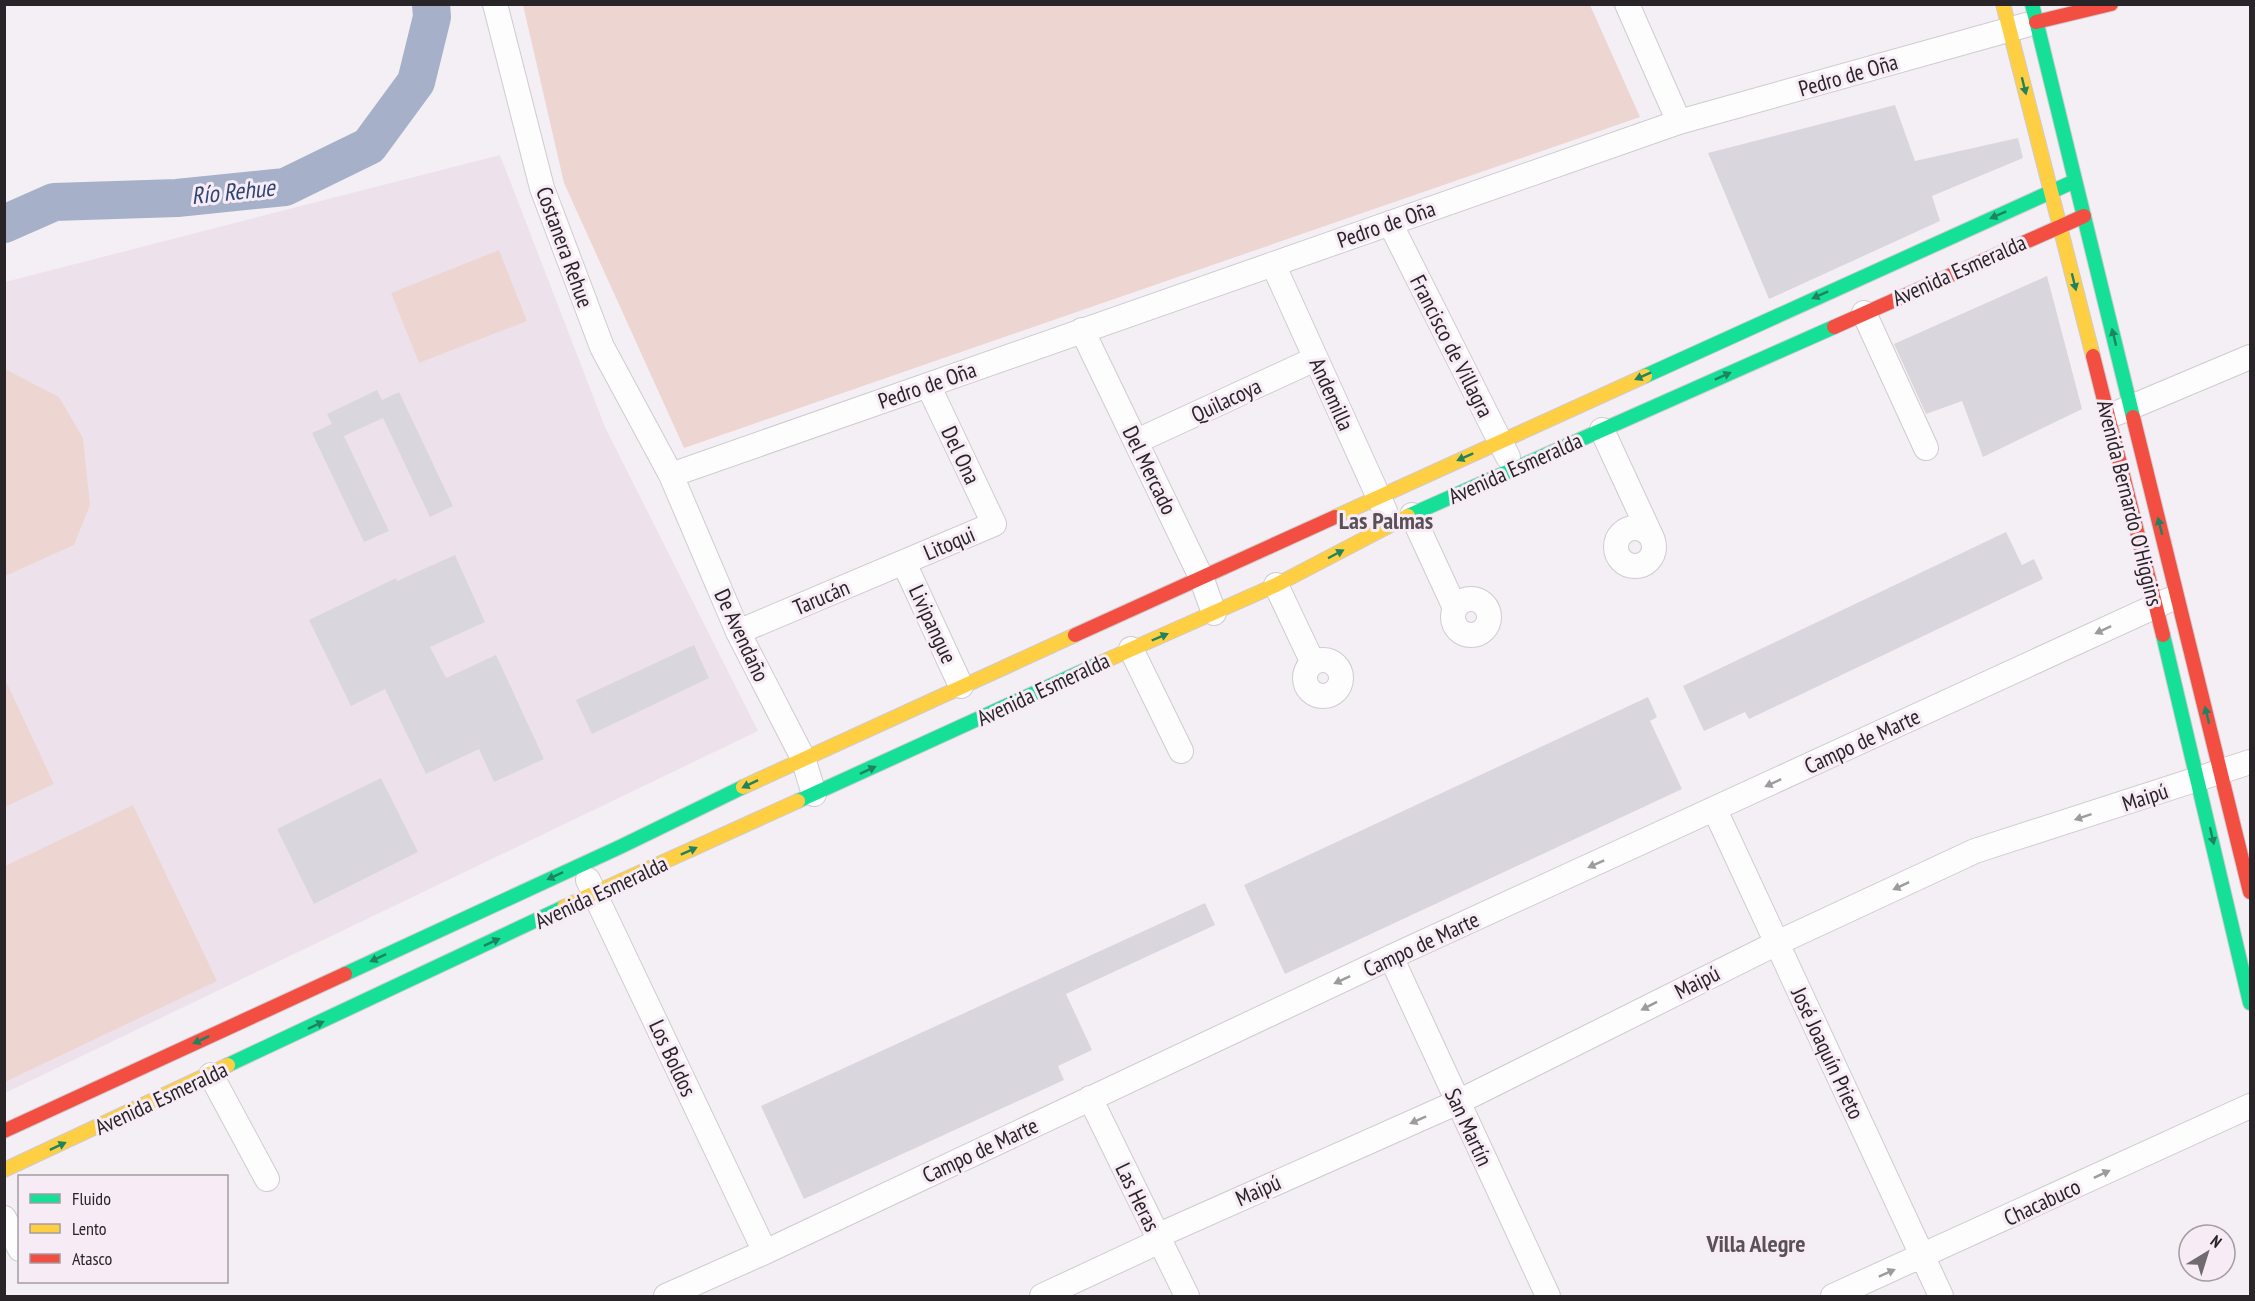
<svg xmlns="http://www.w3.org/2000/svg" width="2255" height="1301" viewBox="0 0 2255 1301" font-family="'PT Sans Narrow',sans-serif">
  <style>
    .built { fill: #ede2ec }
    .green { fill: #edd6d2 }
    .lines { fill: none; stroke-linecap: round; stroke-linejoin: round }
    .river { stroke: #a6b1c9; stroke-width: 38 }
    .building { fill: #d9d6de }
    .street-casing { stroke: #cfcbcf; stroke-width: 26 }
    .fast-casing { stroke: #cfcbcf; stroke-width: 16 }
    .slow-casing { stroke: #cfcbcf; stroke-width: 16 }
    .jam-casing { stroke: #cfcbcf; stroke-width: 16 }
    .street { stroke: #fdfdfd; stroke-width: 24 }
    .fast { stroke: #16e098; stroke-width: 14 }
    .slow { stroke: #ffcf43; stroke-width: 14 }
    .jam { stroke: #f24e42; stroke-width: 14 }
    .oneway { fill: #1f8260 }
    .oneway2 { fill: #9d9b9d }
    .labels { text-anchor: middle; stroke-width: 6; stroke-linejoin: round; paint-order: stroke }
    .street-label { font-size: 22px; fill: #282427; stroke: #f7ecf6 }
    .water-label { font-size: 24px; font-style: italic; fill: #2c4571; stroke: #f7ecf6 }
    .neighbourhood-label { font-size: 24px; font-weight: bold; fill: #595058; stroke: #f7ecf6 }
  </style>
  <rect width="100%" height="100%" fill="#f4eff4"/>
  <path class="built" d="M 500,155 L 605,427 L 758,731 L 5,1093 L 5,282 Z"/>
  <path class="green" d="M 523,5 L 1590,5 L 1640,117 L 684,448 L 564,183 Z
    M 499,250 L 527,321 L 419,363 L 391,293 Z
    M 5,369 L 59,397 L 83,438 L 90,505 L 74,545 L 5,576 Z
    M 4,677 L 54,784 L 5,807 L 4,807 Z
    M 133,805 L 217,981 L 5,1082 L 5,866 Z"/>
  <g class="lines">
    <path class="river" d="M 4,224 L 54,202 L 177,198 L 285,187 L 369,146 L 416,82 L 432,17 L 431,4"/>
  </g>
  <path class="building" d="M 1895,105 L 1915,161 L 2018,138 L 2023,158 L 1932,196 L 1940,221 L 1769,299 L 1708,153 Z
    M 2047,276 L 2082,409 L 1983,457 L 1962,401 L 1926,414 L 1894,344 Z
    M 377,390 L 382,400 L 399,392 L 453,506 L 430,517 L 383,418 L 344,436 L 389,531 L 364,542 L 312,433 L 332,424 L 327,414 Z
    M 2006,532 L 2022,565 L 2034,559 L 2043,579 L 1749,719 L 1745,712 L 1704,731 L 1683,686 Z
    M 455,555 L 485,622 L 430,647 L 446,678 L 496,655 L 544,759 L 494,782 L 479,749 L 426,774 L 385,689 L 351,706 L 309,620 L 396,578 L 397,581 Z
    M 694,645 L 709,678 L 592,734 L 576,700 Z
    M 1648,697 L 1657,717 L 1650,721 L 1682,789 L 1285,974 L 1244,885 Z
    M 381,778 L 418,852 L 314,904 L 277,829 Z
    M 1205,903 L 1215,925 L 1066,994 L 1092,1050 L 1058,1066 L 1064,1080 L 804,1199 L 761,1106 Z"/>
  <g class="lines">
    <defs>
      <path id="street" d="M 495,4 L 542,188 L 602,347 L 671,475 L 738,632 L 803,758 L 814,794
        M 1627,4 L 1679,122
        M 1390,223 L 1508,457
        M 1273,264 L 1385,511
        M 1864,313 L 1926,448
        M 1082,330 L 1201,577 L 1214,613
        M 2117,413 L 2250,357
        M 1602,430 L 1652,538
        M 1137,441 L 1315,359
        M 671,475 L 1679,122 L 2026,25
        M 1412,515 L 1455,608
        M1616 547a19 19 0 1 1 38 0a19 19 0 1 1-38 0Z
        M 904,563 L 961,686
        M 1276,585 L 1313,663
        M1453 617a18 18 0 1 1 36 0a18 18 0 1 1-36 0Z
        M 738,632 L 994,524 L 928,385
        M 1131,649 L 1181,751
        M1305 678a18 18 0 1 1 36 0a18 18 0 1 1-36 0Z
        M 1715,810 L 1941,1296
        M 588,880 L 765,1252
        M 1391,957 L 1548,1296
        M 211,1075 L 267,1179
        M 1090,1098 L 1187,1296
        M 4,1218 L 20,1249
        M 1157,1236 L 1458,1102 L 1777,943 L 1975,851 L 2250,762
        M 666,1296 L 765,1252 L 1391,957 L 2169,600
        M 1042,1296 L 1160,1241
        M 1833,1296 L 2250,1106"/>
      <path id="fast" d="M 2032,4 L 2133,417
        M 1645,376 L 2075,181
        M 1408,516 L 1834,327
        M 2163,635 L 2250,1003
        M 798,801 L 1098,664
        M 345,974 L 622,846 L 743,787
        M 228,1065 L 564,907"/>
      <path id="slow" d="M 2003,4 L 2093,356
        M 1335,517 L 1645,376
        M 1098,664 L 1276,585 L 1408,516
        M 743,787 L 1075,635
        M 564,907 L 798,801
        M 4,1170 L 228,1065"/>
      <path id="jam" d="M 2036,22 L 2111,4
        M 1834,327 L 2084,216
        M 2093,356 L 2163,635
        M 2133,417 L 2250,892
        M 1075,635 L 1335,517
        M 4,1131 L 345,974"/>
    </defs>
    <use href="#street" class="street-casing"/>
    <use href="#fast" class="fast-casing"/>
    <use href="#slow" class="slow-casing"/>
    <use href="#jam" class="jam-casing"/>
    <use href="#street" class="street"/>
    <use href="#fast" class="fast"/>
    <use href="#slow" class="slow"/>
    <use href="#jam" class="jam"/>
  </g>
  <defs><path id="oneway-solid" d="M-6-.8H1V-3.2L6.5 0L1 3.2V.8H-6Z" transform="scale(1.5)"/></defs>
  <g class="oneway">
    <use href="#oneway-solid" transform="translate(2024 86) rotate(76)"/>
    <use href="#oneway-solid" transform="translate(1998 215) rotate(156)"/>
    <use href="#oneway-solid" transform="translate(2074 282) rotate(76)"/>
    <use href="#oneway-solid" transform="translate(1820 295) rotate(156)"/>
    <use href="#oneway-solid" transform="translate(2114 337) rotate(-104)"/>
    <use href="#oneway-solid" transform="translate(1643 376) rotate(156)"/>
    <use href="#oneway-solid" transform="translate(1723 376) rotate(-24)"/>
    <use href="#oneway-solid" transform="translate(1465 457) rotate(156)"/>
    <use href="#oneway-solid" transform="translate(2160 526) rotate(-104)"/>
    <use href="#oneway-solid" transform="translate(1336 554) rotate(-28)"/>
    <use href="#oneway-solid" transform="translate(1160 637) rotate(-23)"/>
    <use href="#oneway-solid" transform="translate(2207 715) rotate(-104)"/>
    <use href="#oneway-solid" transform="translate(868 770) rotate(-25)"/>
    <use href="#oneway-solid" transform="translate(750 784) rotate(154)"/>
    <use href="#oneway-solid" transform="translate(2212 836) rotate(77)"/>
    <use href="#oneway-solid" transform="translate(689 851) rotate(-24)"/>
    <use href="#oneway-solid" transform="translate(555 876) rotate(155)"/>
    <use href="#oneway-solid" transform="translate(492 942) rotate(-25)"/>
    <use href="#oneway-solid" transform="translate(378 958) rotate(155)"/>
    <use href="#oneway-solid" transform="translate(316 1025) rotate(-25)"/>
    <use href="#oneway-solid" transform="translate(201 1040) rotate(155)"/>
    <use href="#oneway-solid" transform="translate(58 1146) rotate(-25)"/>
  </g>
  <g class="oneway2">
    <use href="#oneway-solid" transform="translate(2103 630) rotate(155)"/>
    <use href="#oneway-solid" transform="translate(1773 783) rotate(155)"/>
    <use href="#oneway-solid" transform="translate(2083 817) rotate(162)"/>
    <use href="#oneway-solid" transform="translate(1596 864) rotate(156)"/>
    <use href="#oneway-solid" transform="translate(1901 886) rotate(155)"/>
    <use href="#oneway-solid" transform="translate(1342 980) rotate(155)"/>
    <use href="#oneway-solid" transform="translate(1649 1006) rotate(153)"/>
    <use href="#oneway-solid" transform="translate(1418 1120) rotate(156)"/>
    <use href="#oneway-solid" transform="translate(2102 1174) rotate(-25)"/>
    <use href="#oneway-solid" transform="translate(1887 1273) rotate(-24)"/>
  </g>
  <g class="labels">
    <g class="street-label">
      <text transform="translate(1848 75) rotate(-16)" y="8">Pedro de Oña</text>
      <text transform="translate(1386 224) rotate(-19)" y="8">Pedro de Oña</text>
      <text transform="translate(565 247) rotate(70)" y="8">Costanera Rehue</text>
      <text transform="translate(1959 270) rotate(-24)" y="8">Avenida Esmeralda</text>
      <text transform="translate(1452 346) rotate(63)" y="8">Francisco de Villagra</text>
      <text transform="translate(927 385) rotate(-19)" y="8">Pedro de Oña</text>
      <text transform="translate(1332 394) rotate(66)" y="8">Andemilla</text>
      <text transform="translate(1226 400) rotate(-25)" y="8">Quilacoya</text>
      <text transform="translate(961 455) rotate(65)" y="8">Del Ona</text>
      <text transform="translate(1515 468) rotate(-24)" y="8">Avenida Esmeralda</text>
      <text transform="translate(1150 470) rotate(64)" y="8">Del Mercado</text>
      <text transform="translate(2130 503) rotate(76)" y="8">Avenida Bernardo O'Higgins</text>
      <text transform="translate(949 543) rotate(-23)" y="8">Litoqui</text>
      <text transform="translate(821 597) rotate(-23)" y="8">Tarucán</text>
      <text transform="translate(933 624) rotate(65)" y="8">Livipangue</text>
      <text transform="translate(742 635) rotate(65)" y="8">De Avendaño</text>
      <text transform="translate(1043 689) rotate(-25)" y="8">Avenida Esmeralda</text>
      <text transform="translate(1862 741) rotate(-25)" y="8">Campo de Marte</text>
      <text transform="translate(2145 797) rotate(-18)" y="8">Maipú</text>
      <text transform="translate(601 892) rotate(-25)" y="8">Avenida Esmeralda</text>
      <text transform="translate(1421 944) rotate(-25)" y="8">Campo de Marte</text>
      <text transform="translate(1697 982) rotate(-27)" y="8">Maipú</text>
      <text transform="translate(1828 1053) rotate(65)" y="8">José Joaquín Prieto</text>
      <text transform="translate(673 1058) rotate(65)" y="8">Los Boldos</text>
      <text transform="translate(161 1098) rotate(-25)" y="8">Avenida Esmeralda</text>
      <text transform="translate(1469 1127) rotate(65)" y="8">San Martín</text>
      <text transform="translate(980 1150) rotate(-25)" y="8">Campo de Marte</text>
      <text transform="translate(1258 1190) rotate(-24)" y="8">Maipú</text>
      <text transform="translate(1138 1197) rotate(64)" y="8">Las Heras</text>
      <text transform="translate(2042 1202) rotate(-25)" y="8">Chacabuco</text>
    </g>
    <g class="water-label">
      <text transform="translate(233 192) rotate(-6)" y="8">Río Rehue</text>
    </g>
    <g class="neighbourhood-label">
      <text x="1386" y="529">Las Palmas</text>
      <text x="1756" y="1252">Villa Alegre</text>
    </g>
  </g>
  <rect width="2255" height="1301" fill="none" stroke="#282427" stroke-width="12"/>
  <rect x="18" y="1175" width="210" height="108" fill="#f7ecf6" stroke="#a49ca3" stroke-width="1.5"/>
  <rect x="30" y="1194" width="30" height="9" fill="#16e098" stroke="#a49ca3" stroke-width="1.5"/>
  <text x="72" y="1205" font-size="18" fill="#282427">Fluido</text>
  <rect x="30" y="1224" width="30" height="9" fill="#ffcf43" stroke="#a49ca3" stroke-width="1.5"/>
  <text x="72" y="1235" font-size="18" fill="#282427">Lento</text>
  <rect x="30" y="1254" width="30" height="9" fill="#f24e42" stroke="#a49ca3" stroke-width="1.5"/>
  <text x="72" y="1265" font-size="18" fill="#282427">Atasco</text>
  <g transform="translate(2207 1253) rotate(38)"><circle r="28" fill="#f7ecf6" stroke="#a49ca3" stroke-width="1.5"/>
  <path d="M0-4.5L10 22L0 15L-10 22Z" fill="#6f6b6f"/>
  <text y="-9" font-size="16" font-weight="bold" text-anchor="middle" fill="#282427">N</text>
  </g>
</svg>
